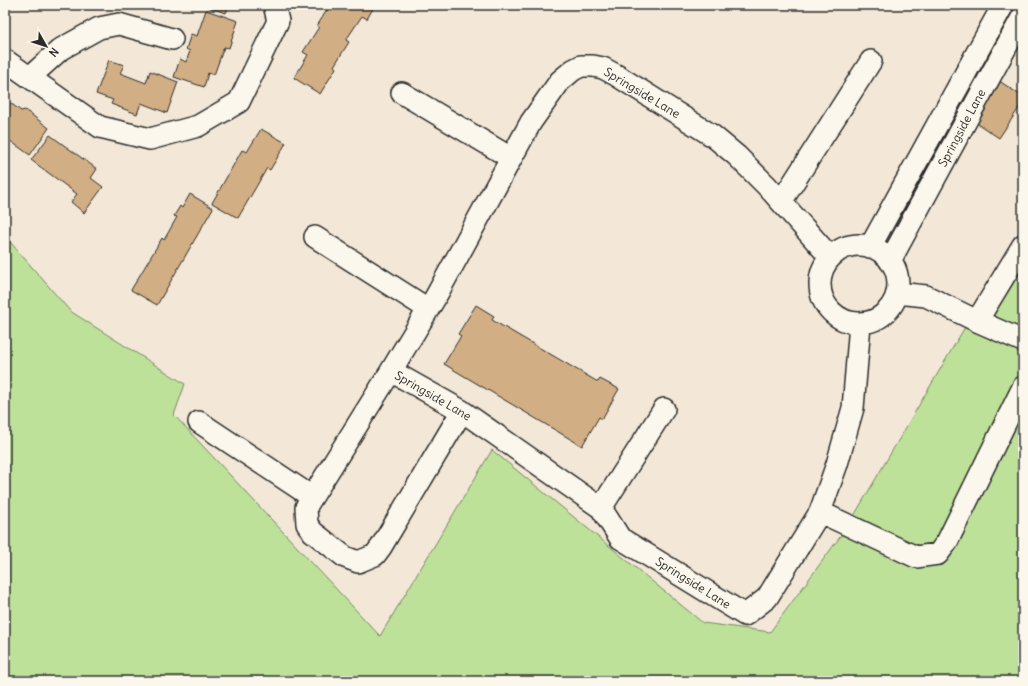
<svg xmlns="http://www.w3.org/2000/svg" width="1028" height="686" viewBox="0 0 1028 686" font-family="Delius,sans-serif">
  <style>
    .green { fill: #bee19a; stroke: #748662 }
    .building { fill: #d2ae84; stroke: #2b2b2b }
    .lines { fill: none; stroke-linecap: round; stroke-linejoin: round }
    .minor-casing { stroke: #2b2b2b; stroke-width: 24 }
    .minor { stroke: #fbf7ec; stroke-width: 21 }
    .labels { text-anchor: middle; stroke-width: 3; stroke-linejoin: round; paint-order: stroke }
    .street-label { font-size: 12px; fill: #2b2b2b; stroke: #fbf7ec }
  </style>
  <rect width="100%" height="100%" fill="#f3e8d7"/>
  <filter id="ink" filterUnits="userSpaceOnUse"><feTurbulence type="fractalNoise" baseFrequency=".025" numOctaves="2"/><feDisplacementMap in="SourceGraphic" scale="8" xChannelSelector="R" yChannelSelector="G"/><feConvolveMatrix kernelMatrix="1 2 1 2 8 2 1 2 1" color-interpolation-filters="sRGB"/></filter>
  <g filter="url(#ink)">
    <path class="green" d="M 1023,233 L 1023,681 L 5,681 L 5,236 L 70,311 L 185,384 L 174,415 L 380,636 L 492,450 L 703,623 L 770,632 L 848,526 L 992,281 Z"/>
    <path class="building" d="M 201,5 L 229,5 L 226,13 Z
      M 330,5 L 375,5 L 367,19 L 362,16 L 346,40 L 349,42 L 334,66 L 336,68 L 320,94 L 294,78 L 308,55 L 303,52 L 319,27 L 317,26 Z
      M 206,10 L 238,21 L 229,48 L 224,47 L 214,75 L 208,73 L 204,87 L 174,77 L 180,59 L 186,62 L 190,51 L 186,49 L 191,34 L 197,36 Z
      M 109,60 L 124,65 L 120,73 L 146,83 L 150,71 L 178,82 L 167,113 L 141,103 L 137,114 L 111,104 L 113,100 L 96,94 Z
      M 995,78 L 1023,97 L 1023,102 L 999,138 L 969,118 Z
      M 5,99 L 21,111 L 25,110 L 49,128 L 30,155 L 6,138 L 5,140 Z
      M 261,129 L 286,143 L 270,170 L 267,168 L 238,218 L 212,203 L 242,150 L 247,152 Z
      M 50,135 L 97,169 L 91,178 L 103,187 L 84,213 L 71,202 L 77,194 L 31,160 Z
      M 190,194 L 213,208 L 157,305 L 131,290 L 162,238 L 164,240 L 177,217 L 174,216 L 180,206 L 182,208 Z
      M 476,305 L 494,316 L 492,320 L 598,382 L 600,379 L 619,389 L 602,419 L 599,417 L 582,446 L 444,364 L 461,336 L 458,334 Z"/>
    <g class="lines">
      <defs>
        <path id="minor" d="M 5,60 L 100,127 L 150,139 L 198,126 L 239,102 L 278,21 L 274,5
          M 30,77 L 61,49 L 99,28 L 119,24 L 172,39
          M 402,93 L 511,158
          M 781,202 L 871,61
          M 315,237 L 428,309
          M820 284a39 39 0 1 1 78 0a39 39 0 1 1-78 0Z
          M 870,247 L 1003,5
          M 830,257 L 767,186 L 737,156 L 713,136 L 616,75 L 603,68 L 593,66 L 581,66 L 573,70 L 560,81 L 531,122 L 435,298 L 391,371 L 462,411 L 601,508 L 620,538 L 745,615 L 767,598 L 820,512 L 837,464 L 853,408 L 860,324
          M 890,261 L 1023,16
          M 897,293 L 926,296 L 977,321 L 1023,341
          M 977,321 L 1023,245
          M 391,371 L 306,507 L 307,524 L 313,532 L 345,557 L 358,562 L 375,555 L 381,547 L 462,411
          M 199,422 L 312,497
          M 601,508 L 664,409
          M 820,512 L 916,557 L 938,554 L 947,542 L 1023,387"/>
      </defs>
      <use href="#minor" class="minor-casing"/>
      <use href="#minor" class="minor"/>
    </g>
  </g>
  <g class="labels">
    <g class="street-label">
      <text transform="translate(642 93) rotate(31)" y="4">Springside Lane</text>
      <text transform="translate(962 128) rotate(-62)" y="4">Springside Lane</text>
      <text transform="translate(433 396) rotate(30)" y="4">Springside Lane</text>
      <text transform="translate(693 583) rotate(32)" y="4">Springside Lane</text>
    </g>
  </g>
  <rect width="1028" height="686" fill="none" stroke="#fbf7ec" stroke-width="20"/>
  <rect x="10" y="10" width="1008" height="666" fill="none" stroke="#2b2b2b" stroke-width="1.5" filter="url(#ink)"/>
  <g transform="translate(46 46) rotate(129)" stroke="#fbf7ec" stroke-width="3" paint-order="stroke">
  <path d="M0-3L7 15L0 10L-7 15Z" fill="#2b2b2b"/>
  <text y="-6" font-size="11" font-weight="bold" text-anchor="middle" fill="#2b2b2b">N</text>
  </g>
</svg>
